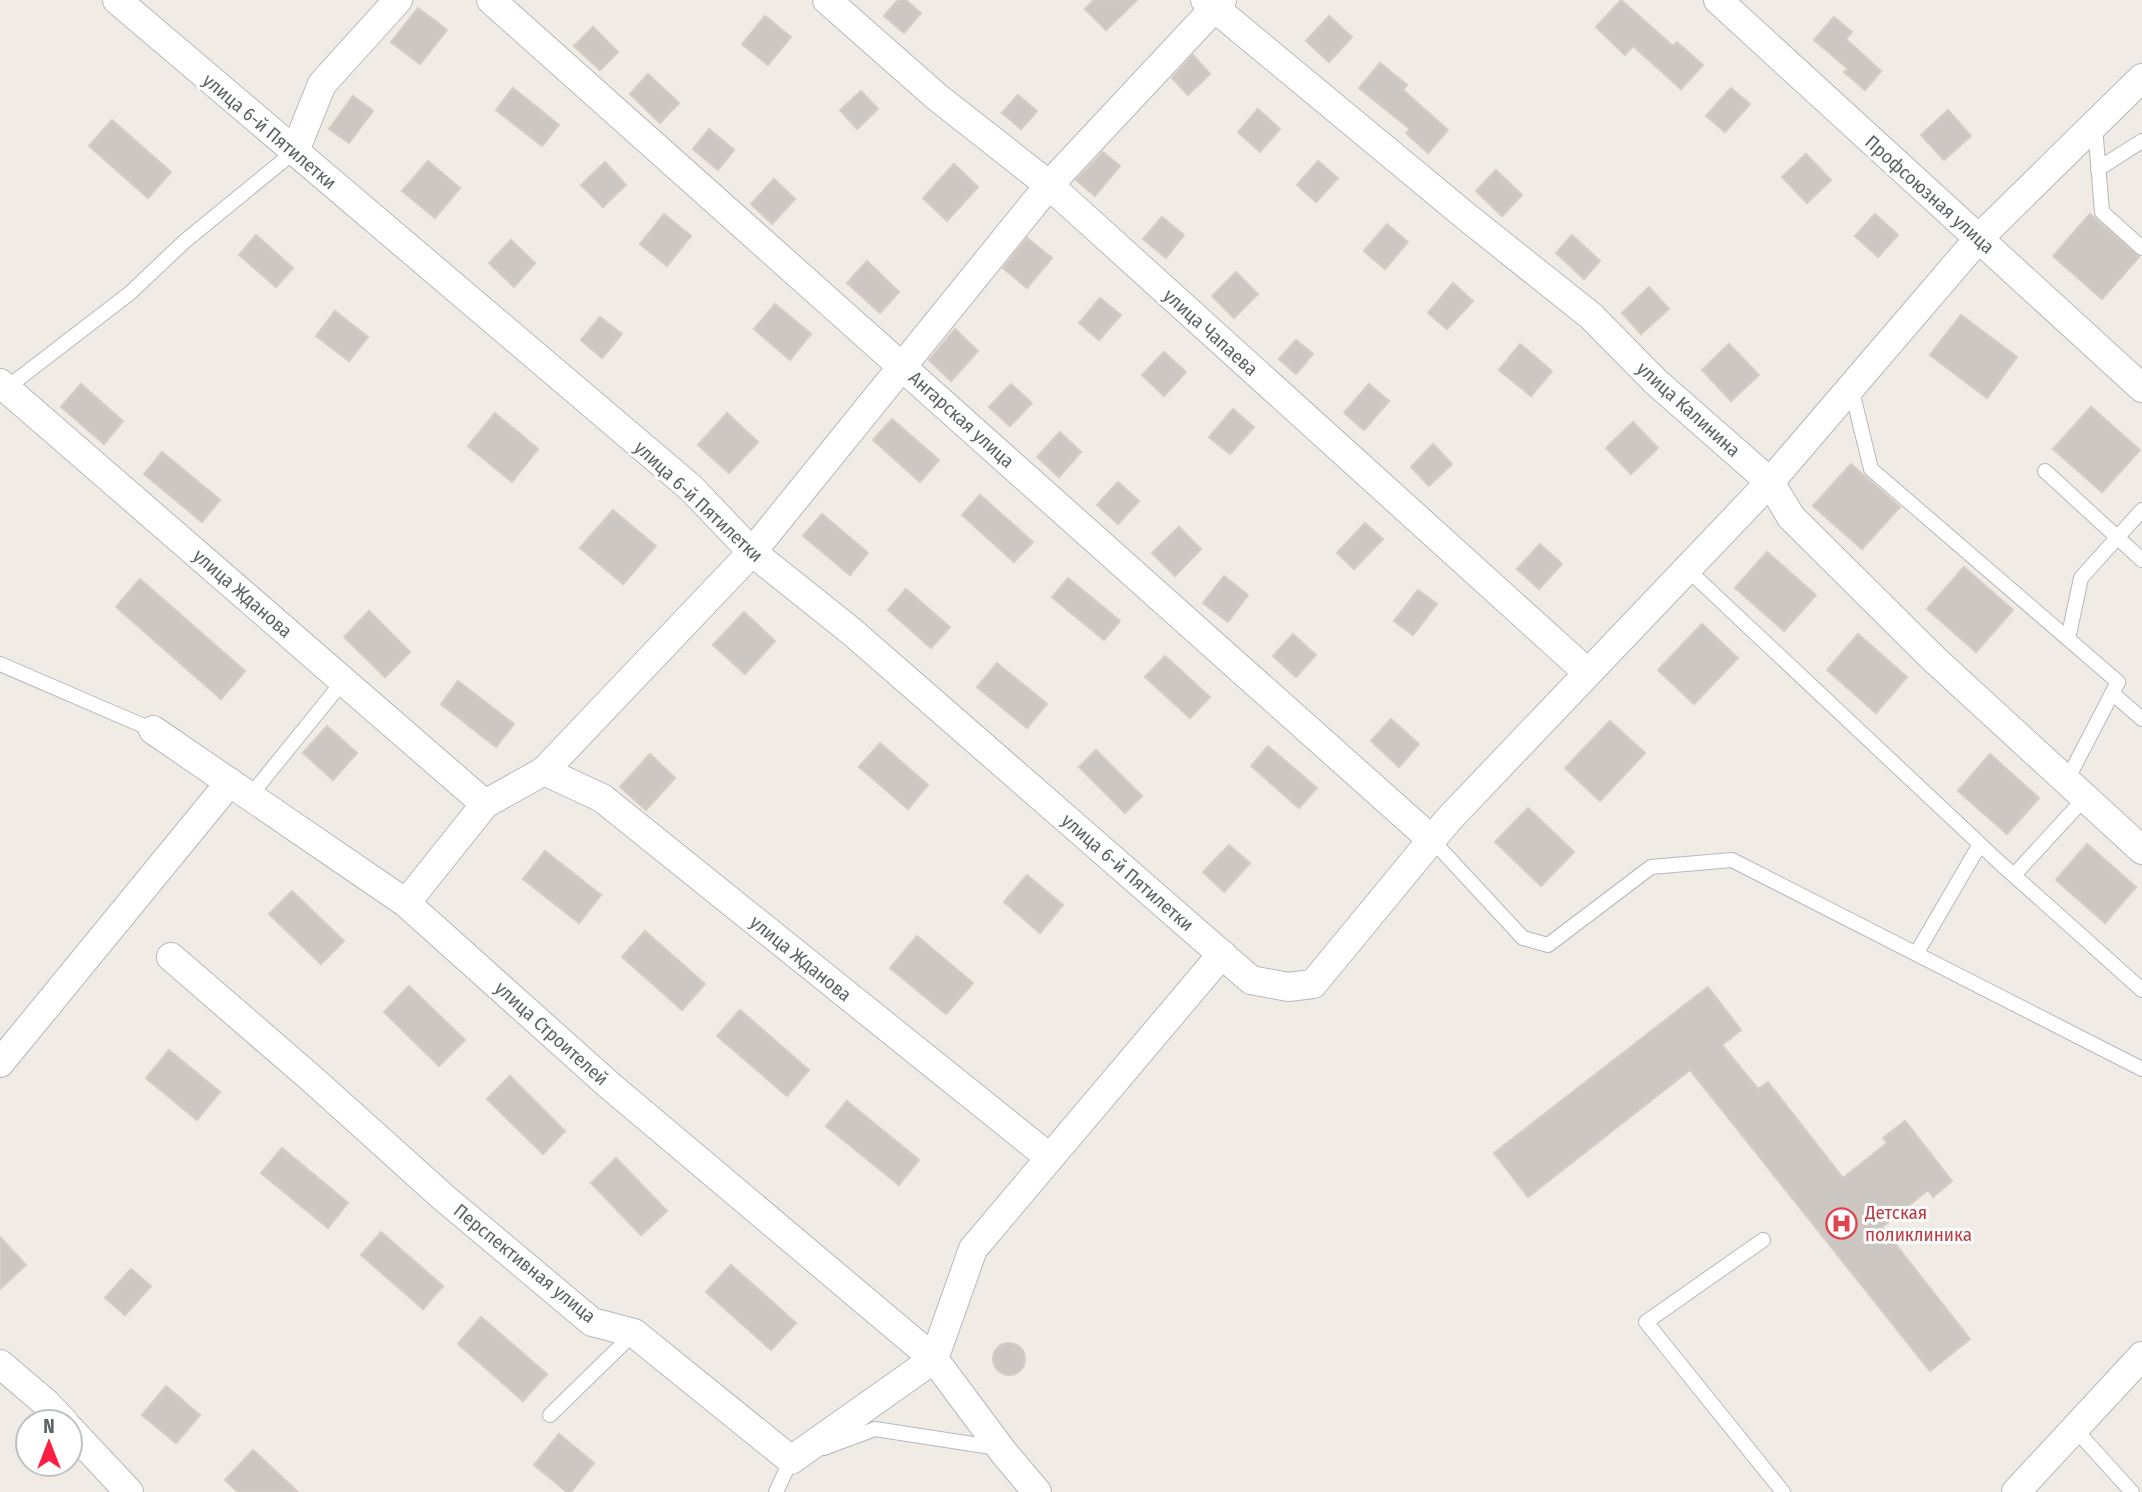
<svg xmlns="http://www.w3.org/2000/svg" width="2142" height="1492" viewBox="0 0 2142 1492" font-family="'Fira Sans Condensed',sans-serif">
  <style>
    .building { fill: #cdc7c3; stroke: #d6cbc2; stroke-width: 2 }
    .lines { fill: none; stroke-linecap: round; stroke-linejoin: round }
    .service-casing { stroke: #b5b9bc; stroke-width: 16 }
    .minor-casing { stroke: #b5b9bc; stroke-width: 30 }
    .service { stroke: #fff; stroke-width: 14 }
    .minor { stroke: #fff; stroke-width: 28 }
    .labels { text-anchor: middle; stroke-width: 6; stroke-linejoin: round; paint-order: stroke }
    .street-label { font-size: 19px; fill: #5c6366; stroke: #fff }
    .health-label { font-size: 19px; fill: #be3a42; stroke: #fff; text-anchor: start }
  </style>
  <rect width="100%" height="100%" fill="#f0ebe4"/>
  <path class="building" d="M 898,0 L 906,0 L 921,13 L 904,33 L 884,16 Z
    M 1094,0 L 1137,0 L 1106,30 L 1085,9 Z
    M 1621,0 L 1673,46 L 1677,42 L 1703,65 L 1681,89 L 1633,46 L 1625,55 L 1596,27 Z
    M 418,8 L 447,30 L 420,64 L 391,42 Z
    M 765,16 L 791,37 L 768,65 L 742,44 Z
    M 1329,16 L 1352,37 L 1329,62 L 1306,41 Z
    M 1834,17 L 1852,32 L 1846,39 L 1881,71 L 1865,90 L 1844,72 L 1848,69 L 1814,40 Z
    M 593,27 L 618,52 L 600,70 L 574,46 Z
    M 1193,55 L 1210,74 L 1188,95 L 1172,78 Z
    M 1380,63 L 1407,85 L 1403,90 L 1448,130 L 1428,153 L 1406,133 L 1410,129 L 1359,88 Z
    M 648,74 L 679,103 L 660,123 L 630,94 Z
    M 513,88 L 559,125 L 542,146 L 496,110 Z
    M 1731,88 L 1750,104 L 1725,132 L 1706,116 Z
    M 861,91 L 878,109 L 857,129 L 840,110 Z
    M 1018,95 L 1037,111 L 1021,129 L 1002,113 Z
    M 353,96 L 373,111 L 349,143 L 329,129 Z
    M 1258,109 L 1280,129 L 1260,152 L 1238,132 Z
    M 1948,110 L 1971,136 L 1944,160 L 1921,135 Z
    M 112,120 L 171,172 L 148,198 L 89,146 Z
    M 709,129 L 734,150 L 718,170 L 693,149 Z
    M 1103,152 L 1120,166 L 1095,196 L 1076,180 Z
    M 1806,154 L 1831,180 L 1807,203 L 1782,177 Z
    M 428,161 L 460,188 L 435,218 L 402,191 Z
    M 1318,161 L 1338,178 L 1316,202 L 1297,185 Z
    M 605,162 L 626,185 L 603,207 L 581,185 Z
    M 954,164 L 978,187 L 947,221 L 923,198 Z
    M 1496,170 L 1522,195 L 1502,216 L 1476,191 Z
    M 774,179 L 795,199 L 772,224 L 751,204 Z
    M 664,214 L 691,236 L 667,266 L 640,244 Z
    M 1875,214 L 1898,235 L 1878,257 L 1855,236 Z
    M 2090,214 L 2139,257 L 2102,299 L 2053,256 Z
    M 1162,217 L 1184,235 L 1166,258 L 1143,239 Z
    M 1387,224 L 1408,242 L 1385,269 L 1364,251 Z
    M 256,235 L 293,268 L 276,287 L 239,255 Z
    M 1572,235 L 1600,261 L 1584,279 L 1556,253 Z
    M 1027,238 L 1052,258 L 1027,288 L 1003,268 Z
    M 511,240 L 535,263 L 514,287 L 489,263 Z
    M 867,261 L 899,292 L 880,313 L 847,283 Z
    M 1236,272 L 1258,294 L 1234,318 L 1212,296 Z
    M 1453,283 L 1473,301 L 1447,329 L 1428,313 Z
    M 1649,287 L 1669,309 L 1641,334 L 1622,313 Z
    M 1100,298 L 1121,315 L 1099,340 L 1079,323 Z
    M 775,304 L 811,334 L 790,360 L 754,329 Z
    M 335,311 L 368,337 L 349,361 L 316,336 Z
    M 1961,315 L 2017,357 L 1987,398 L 1930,355 Z
    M 600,317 L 622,334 L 602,358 L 581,340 Z
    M 955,329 L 978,351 L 951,381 L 929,360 Z
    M 1296,340 L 1313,354 L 1296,374 L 1279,359 Z
    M 1520,344 L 1552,371 L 1531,396 L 1499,370 Z
    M 1729,344 L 1759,375 L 1731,401 L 1702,370 Z
    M 1164,352 L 1186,372 L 1164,396 L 1142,375 Z
    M 81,384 L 123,421 L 104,444 L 61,407 Z
    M 1011,384 L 1032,403 L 1010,426 L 989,407 Z
    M 1369,384 L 1389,401 L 1364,430 L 1344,413 Z
    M 2091,407 L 2140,450 L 2102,492 L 2053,449 Z
    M 1233,409 L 1254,427 L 1230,454 L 1209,437 Z
    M 495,413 L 538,449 L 512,482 L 468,446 Z
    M 727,413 L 758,442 L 729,473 L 698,445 Z
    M 892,419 L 939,460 L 920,482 L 873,440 Z
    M 1633,422 L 1658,448 L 1631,474 L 1606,448 Z
    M 1060,432 L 1081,452 L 1059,477 L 1037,457 Z
    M 1433,444 L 1452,464 L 1429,486 L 1411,467 Z
    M 162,452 L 220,500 L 202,522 L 144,474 Z
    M 1851,464 L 1900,507 L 1862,549 L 1813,506 Z
    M 1118,482 L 1139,501 L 1118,524 L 1097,505 Z
    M 980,495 L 1033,542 L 1014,562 L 962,515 Z
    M 613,510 L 656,546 L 623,584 L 580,548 Z
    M 822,514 L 868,553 L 850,575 L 803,536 Z
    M 1365,523 L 1383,539 L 1354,569 L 1337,553 Z
    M 1179,527 L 1201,549 L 1175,576 L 1152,553 Z
    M 1540,544 L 1562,564 L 1539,589 L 1517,569 Z
    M 1767,552 L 1816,595 L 1784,631 L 1735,588 Z
    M 1964,567 L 2013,610 L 1976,652 L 1927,609 Z
    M 1224,576 L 1248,595 L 1228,622 L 1203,603 Z
    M 1068,578 L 1120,621 L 1104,640 L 1052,597 Z
    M 140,579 L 245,671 L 221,699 L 116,607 Z
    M 906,589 L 950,627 L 931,648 L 888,610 Z
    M 1418,590 L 1437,604 L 1413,635 L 1394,621 Z
    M 369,611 L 410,652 L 385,677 L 344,637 Z
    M 744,612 L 775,641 L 745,674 L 713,645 Z
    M 1702,624 L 1738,658 L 1694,704 L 1658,670 Z
    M 1293,634 L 1316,655 L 1296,677 L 1273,656 Z
    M 1858,634 L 1907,677 L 1876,713 L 1827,670 Z
    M 1165,656 L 1210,697 L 1190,718 L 1145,677 Z
    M 997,663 L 1047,704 L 1027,728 L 977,687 Z
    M 458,681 L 514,724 L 496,747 L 441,704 Z
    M 1391,719 L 1419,744 L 1399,767 L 1371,741 Z
    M 1610,721 L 1645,753 L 1600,801 L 1565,768 Z
    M 327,726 L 357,753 L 333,780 L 303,753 Z
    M 880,743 L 928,785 L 908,809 L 859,767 Z
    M 1268,746 L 1317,788 L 1299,808 L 1251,766 Z
    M 1096,750 L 1142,796 L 1125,813 L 1079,767 Z
    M 650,754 L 675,778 L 646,810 L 620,787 Z
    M 1990,754 L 2039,798 L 2007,834 L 1958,791 Z
    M 1528,808 L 1574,852 L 1541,886 L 1495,842 Z
    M 2087,844 L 2136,887 L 2105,923 L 2056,880 Z
    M 1229,845 L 1250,863 L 1224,892 L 1203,872 Z
    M 545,851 L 601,895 L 579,923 L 523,879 Z
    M 1027,875 L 1063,905 L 1040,933 L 1004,902 Z
    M 292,891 L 344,941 L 321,964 L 269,914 Z
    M 645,931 L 705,984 L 682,1010 L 622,957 Z
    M 917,936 L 973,983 L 946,1014 L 890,968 Z
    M 409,986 L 465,1040 L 439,1066 L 384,1012 Z
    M 1708,987 L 1741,1030 L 1722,1045 L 1758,1089 L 1768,1082 L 1843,1178 L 1887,1143 L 1883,1138 L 1905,1121 L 1952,1181 L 1933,1197 L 1928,1190 L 1882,1227 L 1970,1339 L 1930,1371 L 1690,1070 L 1528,1197 L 1494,1153 Z
    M 740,1010 L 809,1070 L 787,1096 L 717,1036 Z
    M 169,1050 L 220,1092 L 197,1120 L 146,1078 Z
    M 510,1076 L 565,1131 L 543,1154 L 487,1099 Z
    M 847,1101 L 919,1160 L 899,1185 L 826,1126 Z
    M 282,1148 L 348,1203 L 328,1228 L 261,1173 Z
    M 616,1158 L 667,1211 L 641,1235 L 591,1183 Z
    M 381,1232 L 443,1286 L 423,1309 L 361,1255 Z
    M 0,1237 L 26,1265 L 0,1289 Z
    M 731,1265 L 796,1323 L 771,1350 L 706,1292 Z
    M 131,1269 L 151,1286 L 125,1315 L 105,1298 Z
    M 481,1317 L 547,1374 L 523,1401 L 458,1344 Z
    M993 1359a16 16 0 1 1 32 0a16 16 0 1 1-32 0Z
    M 166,1386 L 200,1415 L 176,1443 L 142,1415 Z
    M 559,1434 L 594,1463 L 571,1492 L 567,1492 L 534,1465 Z
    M 253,1450 L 298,1492 L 238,1492 L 225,1480 Z"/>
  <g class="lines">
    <defs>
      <path id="service" d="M 2095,126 L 2102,212 L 2142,248
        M 2098,169 L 2142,141
        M 1851,387 L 1871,469 L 2118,682 L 2066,782
        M 4,390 L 130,293 L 185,241 L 295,151
        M 2045,471 L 2142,560
        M 1687,569 L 2000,863 L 2142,990
        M 2068,639 L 2081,578 L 2142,510
        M 0,664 L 153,730
        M 2112,693 L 2142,719
        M 250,796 L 344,680
        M 1432,840 L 1523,938 L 1548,945 L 1651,867 L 1732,860 L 2142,1069
        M 2014,875 L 2084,799
        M 1916,954 L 1980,844
        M 1763,1240 L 1646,1322 L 1783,1492
        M 550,1415 L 634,1333
        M 2074,1428 L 2132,1492
        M 824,1448 L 875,1429 L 998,1448
        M 776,1492 L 791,1460 L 795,1459"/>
      <path id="minor" d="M 117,0 L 691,488 L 752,552 L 851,631 L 1251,980 L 1288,987 L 1313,984 L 1448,820 L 1770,482 L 1979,238 L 2142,78
        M 491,0 L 1432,840
        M 827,0 L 937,97 L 1049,185 L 1588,673
        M 1205,0 L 1468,218 L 1591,316 L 1656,382 L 1770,482 L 1791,517 L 1934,659 L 2142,850
        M 1718,0 L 2142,388
        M 295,151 L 322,84 L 398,0
        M 0,383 L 485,804
        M 153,730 L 406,903 L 609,1085 L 934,1359 L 1004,1453 L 1037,1492
        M 544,771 L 602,798 L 1050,1158
        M 406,903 L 485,804 L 544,771 L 752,552 L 1049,185 L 1222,0
        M 171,957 L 312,1079 L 443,1197 L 592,1322 L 634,1333 L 791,1460 L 934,1359
        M 0,1063 L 230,782
        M 934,1359 L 973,1249 L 1222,954
        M 0,1364 L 46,1403 L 64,1422
        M 70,1429 L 129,1492
        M 2016,1492 L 2142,1356"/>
    </defs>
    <use href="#service" class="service-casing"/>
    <use href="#minor" class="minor-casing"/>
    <use href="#service" class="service"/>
    <use href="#minor" class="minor"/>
  </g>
  <defs>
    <symbol id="hospital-ring" viewBox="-11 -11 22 22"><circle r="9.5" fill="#fff" stroke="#e0444e" stroke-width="1.5"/><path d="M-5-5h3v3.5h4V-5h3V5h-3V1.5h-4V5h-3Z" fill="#e0444e"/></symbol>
  </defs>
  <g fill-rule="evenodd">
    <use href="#hospital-ring" x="1824" y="1206" width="35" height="35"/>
  </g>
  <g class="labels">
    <g class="street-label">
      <text transform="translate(270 131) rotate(40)" y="7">улица 6-й Пятилетки</text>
      <text transform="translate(1930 194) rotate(42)" y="7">Профсоюзная улица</text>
      <text transform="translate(1211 332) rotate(42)" y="7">улица Чапаева</text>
      <text transform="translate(1689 409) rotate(42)" y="7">улица Калинина</text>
      <text transform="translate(962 419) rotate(42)" y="7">Ангарская улица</text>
      <text transform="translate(699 501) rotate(43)" y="7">улица 6-й Пятилетки</text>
      <text transform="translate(243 593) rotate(41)" y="7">улица Жданова</text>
      <text transform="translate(1128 872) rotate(41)" y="7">улица 6-й Пятилетки</text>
      <text transform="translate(801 958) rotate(39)" y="7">улица Жданова</text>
      <text transform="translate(552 1033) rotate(42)" y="7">улица Строителей</text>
      <text transform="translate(525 1263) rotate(39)" y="7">Перспективная улица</text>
    </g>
    <g class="health-label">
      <text x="1865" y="1219">Детская<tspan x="1865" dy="22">поликлиника</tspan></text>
    </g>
  </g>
  <g transform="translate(49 1443)"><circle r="33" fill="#ffffff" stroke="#bec1c2" stroke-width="2"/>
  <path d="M0-5L12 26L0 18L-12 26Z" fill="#fc1f43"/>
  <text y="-10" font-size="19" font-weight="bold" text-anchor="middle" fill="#5c6366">N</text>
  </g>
</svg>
